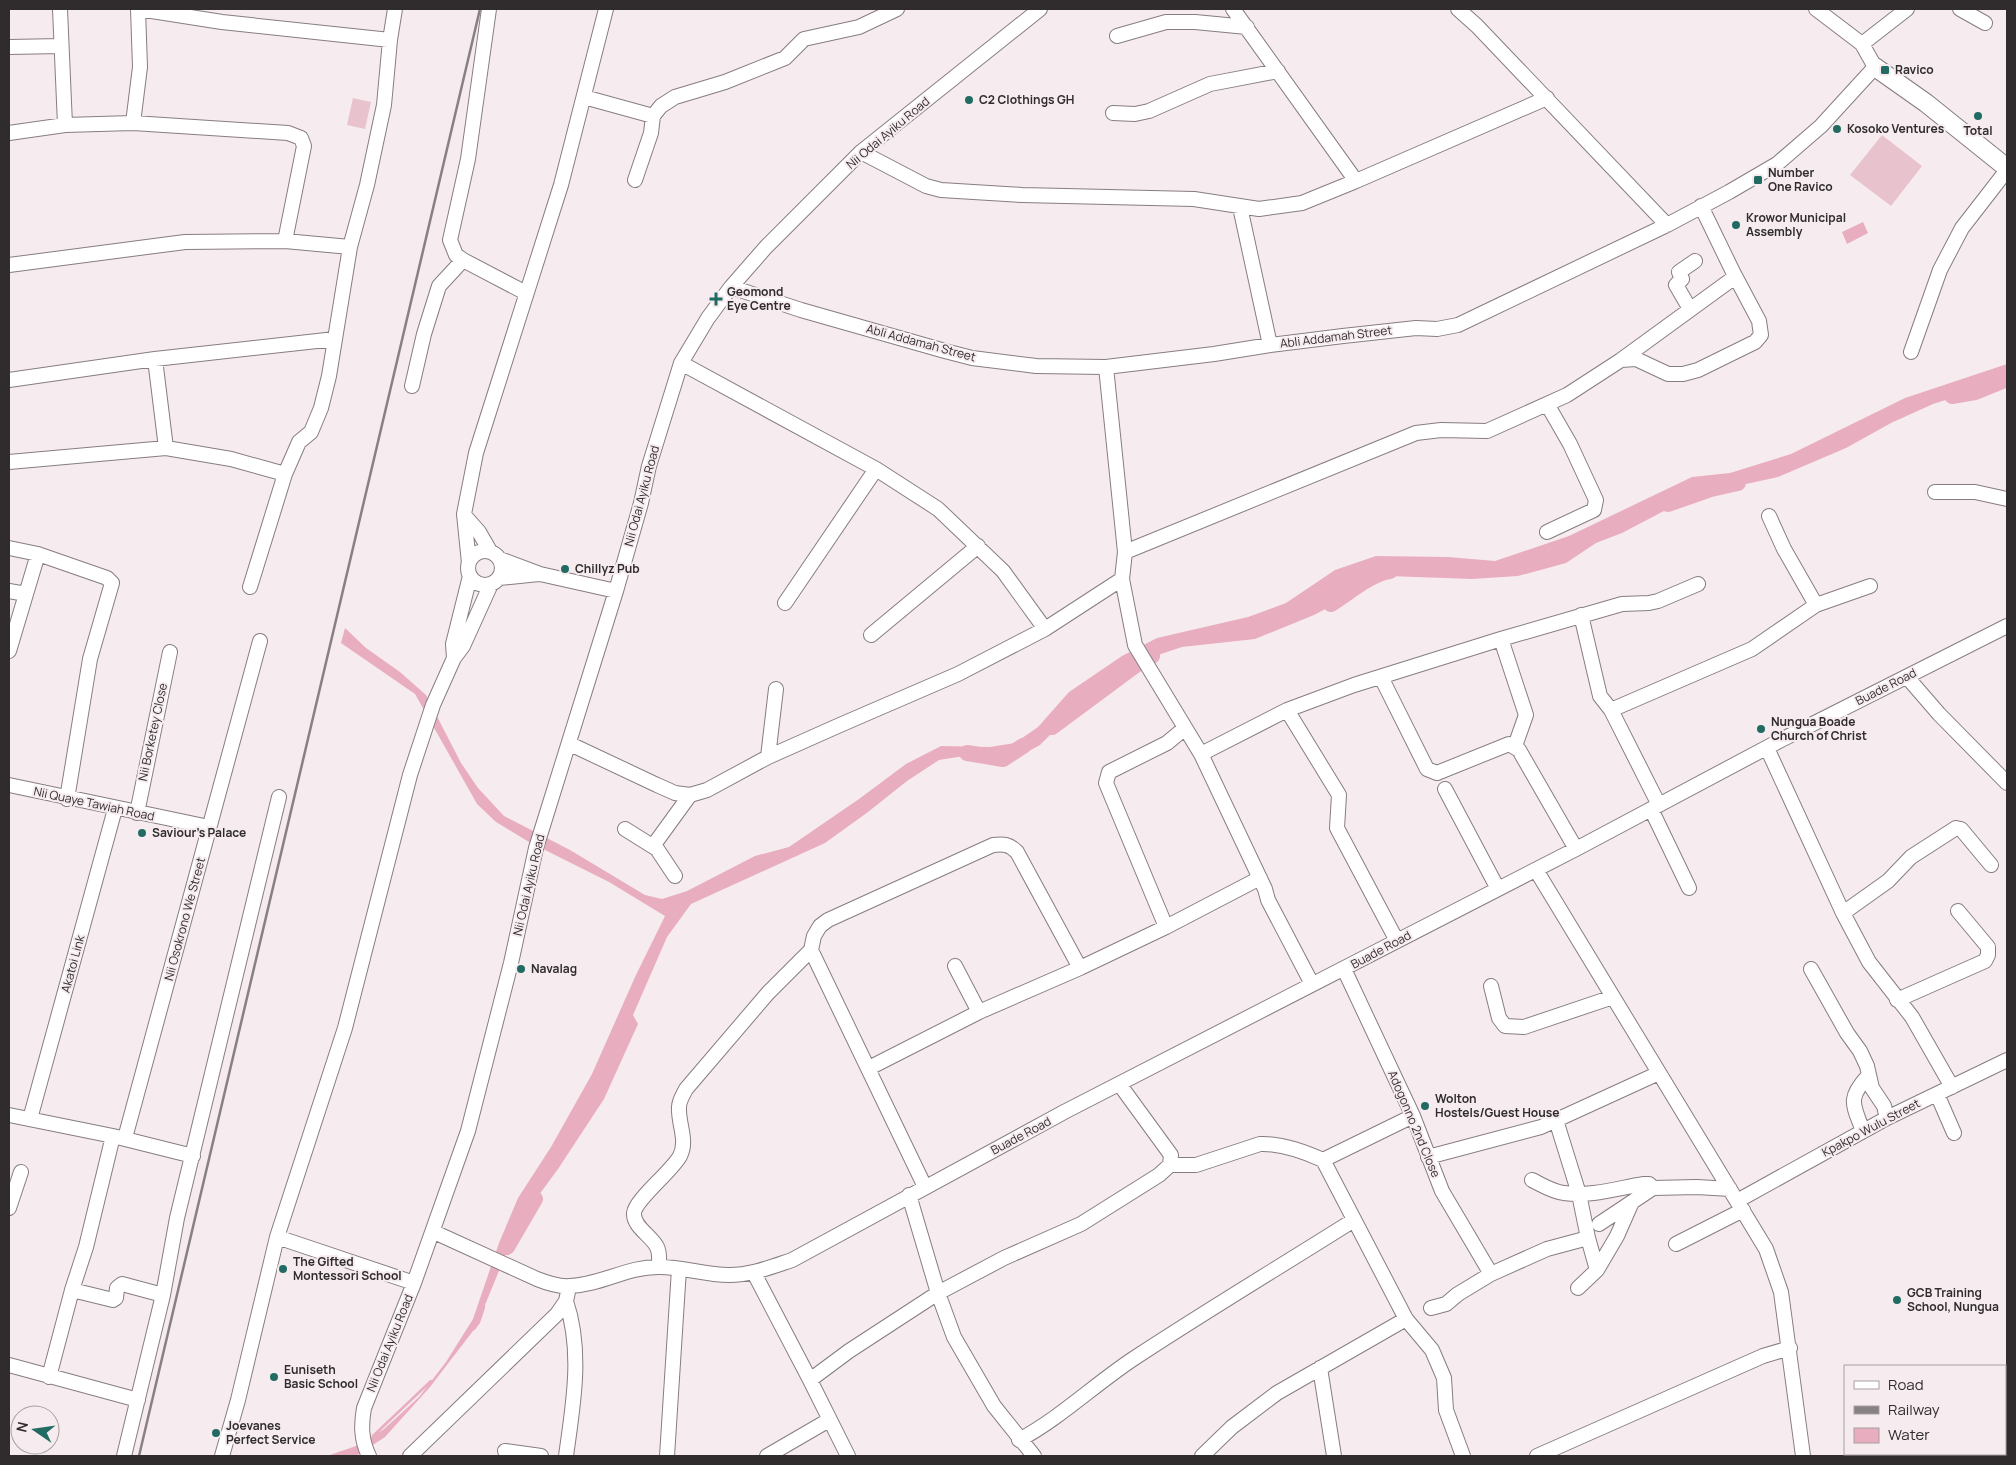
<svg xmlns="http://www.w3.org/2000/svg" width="2016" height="1465" viewBox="0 0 2016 1465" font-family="Manrope,sans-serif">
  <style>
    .green { fill: #e8c3ce }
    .water { fill: #e9adc0 }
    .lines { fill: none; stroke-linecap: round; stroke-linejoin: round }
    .stream { stroke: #e9adc0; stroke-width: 2.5 }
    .river { stroke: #e9adc0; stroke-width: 16 }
    .minor-casing { stroke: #877d80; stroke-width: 16 }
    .major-casing { stroke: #877d80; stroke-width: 20 }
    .minor { stroke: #fff; stroke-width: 14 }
    .major { stroke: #fff; stroke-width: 18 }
    .rail { stroke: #888183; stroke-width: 2.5 }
    .poi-dot { fill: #216b63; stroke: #f6ecef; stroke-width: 2 }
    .labels { text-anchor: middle; stroke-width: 4; stroke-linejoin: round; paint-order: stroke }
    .poi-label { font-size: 12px; font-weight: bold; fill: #302c2d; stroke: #f6ecef; text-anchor: start }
    .street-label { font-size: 12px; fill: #302c2d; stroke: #f6ecef }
  </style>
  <rect width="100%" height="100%" fill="#f6ecef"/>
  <path class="green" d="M 353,98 L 371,102 L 365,129 L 347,125 Z
    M 1882,135 L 1922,166 L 1891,206 L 1850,175 Z"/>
  <path class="water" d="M 1863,222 L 1868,233 L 1847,244 L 1842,232 Z
    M 2007,364 L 2007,381 L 1933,404 L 1891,423 L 1846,448 L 1778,477 L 1737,486 L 1698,490 L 1683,501 L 1622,533 L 1596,543 L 1566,563 L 1518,576 L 1472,579 L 1388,576 L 1360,582 L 1341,601 L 1314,615 L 1255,639 L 1182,647 L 1158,655 L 1124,670 L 1088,692 L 1060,725 L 1040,745 L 1018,757 L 964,756 L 939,760 L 907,781 L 868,812 L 825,843 L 691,904 L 667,937 L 633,1015 L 638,1024 L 604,1099 L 558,1169 L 519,1222 L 476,1327 L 430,1387 L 385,1437 L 356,1456 L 327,1456 L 356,1446 L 384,1429 L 419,1397 L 446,1362 L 473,1319 L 499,1243 L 518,1198 L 551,1147 L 592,1074 L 635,977 L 665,916 L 609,882 L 529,842 L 496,822 L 477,804 L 415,694 L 341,643 L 345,628 L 366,648 L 400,672 L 426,695 L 461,763 L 478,788 L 504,816 L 570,850 L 645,895 L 662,899 L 687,891 L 755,856 L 789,847 L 859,799 L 906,764 L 941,746 L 990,747 L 1015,743 L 1038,727 L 1069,692 L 1122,656 L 1157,638 L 1248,617 L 1286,603 L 1335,570 L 1376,556 L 1448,557 L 1495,561 L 1569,536 L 1692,477 L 1730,473 L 1791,454 L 1905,398 Z"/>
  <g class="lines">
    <path class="stream" d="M 474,1329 L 479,1322 L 484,1307
      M 373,1436 L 431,1381"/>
    <path class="river" d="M 1952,396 L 1975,392 L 2007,379
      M 1668,504 L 1711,489 L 1738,483
      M 1331,604 C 1347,594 1372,573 1390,571
      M 1052,727 L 1137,664 L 1152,656
      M 967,753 L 1003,759 L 1023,746
      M 507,1247 L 535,1199"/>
    <defs>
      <path id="minor" d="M 60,9 L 65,125
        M 139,9 L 222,22 L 390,40
        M 489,9 L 468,159 L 450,240 L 456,255 L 463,260 L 526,293
        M 1233,9 L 1356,181
        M 1458,9 L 1477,26 L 1667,225
        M 1960,9 L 1985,23
        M 1117,36 L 1166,22 L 1195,22 L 1247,27
        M 1862,44 L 1907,9
        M 9,47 L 61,46
        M 584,97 L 653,116
        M 1113,113 L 1135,114 L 1149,111 L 1210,84 L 1278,71
        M 133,123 L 140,67 L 138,9
        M 9,133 L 65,125 L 133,123 L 288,133 L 301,138 L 304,146 L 285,241
        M 861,152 L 926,186 L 941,190 L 1022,195 L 1194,199 L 1259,209 L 1302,203 L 1356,181 L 1547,98
        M 635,180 L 651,133 L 653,116 L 661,106 L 675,97 L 725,82 L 785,58 L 804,39 L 859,27 L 897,9
        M 1240,207 L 1270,345
        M 9,265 L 185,242 L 285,241 L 350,247
        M 731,287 L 801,310 L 945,351 L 972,358 L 1036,366 L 1106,367 L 1214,354 L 1270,345 L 1343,336 L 1416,328 L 1437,329 L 1458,325 L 1667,225 L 1729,192 L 1777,164 L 1821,126 L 1875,67 L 1862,44 L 1816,9
        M 1690,309 L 1676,285 L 1682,279 L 1679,272 L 1695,261
        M 1911,352 L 1940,270 L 1962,228 L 2007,170
        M 155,359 L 166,448
        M 1621,360 L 1735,277
        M 681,363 L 876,469 L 938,509 L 1003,571 L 1045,629
        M 1106,367 L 1125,552 L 1122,579 L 1135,645 L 1201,754 L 1265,889 L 1268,900 L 1312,984
        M 9,380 L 155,359 L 335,339
        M 412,386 L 424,334 L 439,286 L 463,260
        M 9,462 L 166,448 L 231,459 L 285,474
        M 1935,492 L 1975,492 L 2007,499
        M 464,515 L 479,532 L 490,551
        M 1769,516 L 1784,549 L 1816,605
        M 1547,532 L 1594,510 L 1596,500 L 1570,444 L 1547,404
        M 9,548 L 38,554 L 107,578 L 112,583 L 90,659 L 67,799
        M468 568a17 17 0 1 1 34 0a17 17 0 1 1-34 0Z
        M 1125,552 L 1416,433 L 1441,430 L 1487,431 L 1567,395 L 1621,360 L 1636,359 L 1668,374 L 1683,374 L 1698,370 L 1755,342 L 1761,335 L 1759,321 L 1733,272 L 1701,206
        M 500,559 L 540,574 L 616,591
        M 469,563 L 464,514 L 476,453 L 561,185 L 606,9
        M 499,578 L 539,574
        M 250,587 L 285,474 L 299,442 L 311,432 L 321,408 L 329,376 L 350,247 L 367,185 L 384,105 L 390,40 L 395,9
        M 9,591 L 26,594
        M 785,603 L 876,469
        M 1581,615 L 1600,696 L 1611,710 L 1659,805
        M 871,635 L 978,546
        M 1501,639 L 1526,715 L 1515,746
        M 9,651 L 38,554
        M 454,658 L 453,644 L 470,576
        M 1381,677 L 1427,769 L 1437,773 L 1509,744 L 1519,750 L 1576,849
        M 1907,677 L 1939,714 L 2007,783
        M 1287,710 L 1339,795 L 1337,828 L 1397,941
        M 1611,710 L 1752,649 L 1816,605 L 1870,586
        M 570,744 L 657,785 L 675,793 L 690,795 L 707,790 L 768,757 L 840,725 L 958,674 L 1045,629 L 1122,579
        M 1767,748 L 1843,913 L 1869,962 L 1912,1017 L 1952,1087
        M 1201,754 L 1287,710 L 1354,685 L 1501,639 L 1622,604 L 1649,603 L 1658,601 L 1698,584
        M 768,757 L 776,689
        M 9,785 L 209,827
        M 1445,789 L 1498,889
        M 1651,809 L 1689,888
        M 137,813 L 170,652
        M 625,829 L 657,849 L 675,876
        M 653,846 L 690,795
        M 1536,870 L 1766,1249 L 1781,1292 L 1803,1456
        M 1843,913 L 1888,881 L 1911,857 L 1956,828 L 1961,829 L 1991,865
        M 1166,927 L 1106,783 L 1109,772 L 1167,743 L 1185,728
        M 811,950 L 925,1187
        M 955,966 L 979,1012
        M 1344,969 L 1413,1116 L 1442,1191 L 1491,1274
        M 1811,969 L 1847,1033 L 1860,1051 L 1867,1066 L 1872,1088 L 1884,1106 L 1887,1118
        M 1491,986 L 1499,1018 L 1505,1026 L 1524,1027 L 1613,997
        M 1897,1000 L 1985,961 L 1988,955 L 1988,947 L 1958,911
        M 869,1068 L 979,1012 L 1080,968 L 1166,927 L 1260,878
        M 1120,1085 L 1171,1155 L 1170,1165
        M 1937,1094 L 1954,1133
        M 9,1115 L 113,1136 L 193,1156
        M 30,1119 L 115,809
        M 1556,1120 L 1579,1194 L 1588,1238 L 1597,1270 L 1578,1288
        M 1863,1131 C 1853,1104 1847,1099 1868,1076
        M 125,1138 L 260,641
        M 1428,1157 L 1541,1127 L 1659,1073
        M 1323,1160 L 1413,1116
        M 1532,1180 C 1542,1185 1553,1192 1564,1193 C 1591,1197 1618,1188 1644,1184 L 1649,1184 L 1653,1188
        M 909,1195 L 938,1293 L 954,1337 L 994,1406 L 1034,1456
        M 1737,1201 L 1887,1118 L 2007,1060
        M 9,1208 L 21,1172
        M 1599,1224 L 1653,1188 L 1697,1187 L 1730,1189
        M 434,1232 L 537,1279 C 547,1283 559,1287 570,1286 C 601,1285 628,1266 660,1267 C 683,1267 705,1275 729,1275 C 751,1275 771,1267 792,1260 L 1066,1111 L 1576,849 L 1781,740 L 2007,626
        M 277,1237 L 414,1283
        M 1676,1244 L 1743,1210
        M 659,1266 C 659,1260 660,1253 657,1247 C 652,1236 633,1227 634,1213 C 635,1200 672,1171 680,1156 C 688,1140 678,1124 679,1107 C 679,1101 683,1095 686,1089 L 768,993 L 811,950 L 814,936 L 820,926 L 828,920 L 993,845 C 1004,844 1009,844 1017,852 L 1080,968
        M 1597,1270 L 1617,1236 L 1632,1202
        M 754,1273 L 810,1380 L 848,1456
        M 72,1290 L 113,1300 L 116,1298 L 117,1288 L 122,1284 L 163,1295
        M 566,1301 C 583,1352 573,1405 566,1456
        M 1431,1308 L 1446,1304 L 1458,1294 L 1491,1274 L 1547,1249 L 1588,1238
        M 9,1365 L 138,1400
        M 1320,1368 L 1334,1456
        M 49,1377 L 72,1290 L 86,1247 L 113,1136
        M 810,1380 L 849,1351 L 938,1293 L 1004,1258 L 1081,1224 L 1159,1175 L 1170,1165 L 1196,1165 L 1260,1144 C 1281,1143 1303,1151 1323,1160 L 1406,1319 L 1432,1350 L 1444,1378 L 1446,1410 L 1463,1456
        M 1019,1440 C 1060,1418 1094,1385 1133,1359 C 1206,1311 1281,1266 1354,1220
        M 505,1451 L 541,1456
        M 124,1456 L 163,1295 L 177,1218 L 279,797
        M 222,1456 L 238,1400 L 277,1237 L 345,1028 L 410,775 L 433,705 L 454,658 L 463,646 L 491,584
        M 369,1456 C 361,1440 361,1425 364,1408 L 414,1283 L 468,1131 L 511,963 L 536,848 L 616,591 L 641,503 L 649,466 L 681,363 L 708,318 L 731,287 L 766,247 L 861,152 L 1040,9
        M 410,1456 L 557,1314 L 566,1301 L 569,1287
        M 667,1456 L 679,1269
        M 767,1456 L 829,1420
        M 1202,1456 L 1232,1427 L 1277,1393 L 1406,1319
        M 1537,1456 L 1763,1356 L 1790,1348"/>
      <path id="major" d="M 1875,67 L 1926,103 L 2007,168"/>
    </defs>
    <use href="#minor" class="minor-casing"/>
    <use href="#major" class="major-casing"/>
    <use href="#minor" class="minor"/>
    <use href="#major" class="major"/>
    <path class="rail" d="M 139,1456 L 480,9"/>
  </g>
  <g class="poi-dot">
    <rect x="1880" y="65" width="10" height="10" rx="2.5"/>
    <circle cx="969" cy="100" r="5"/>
    <circle cx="1978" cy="116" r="5"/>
    <circle cx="1837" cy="129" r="5"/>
    <rect x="1753" y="175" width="10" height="10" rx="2.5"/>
    <circle cx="1736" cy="225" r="5"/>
    <path d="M713.5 291.5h5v5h5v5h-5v5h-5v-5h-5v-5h5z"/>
    <circle cx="565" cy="569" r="5"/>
    <circle cx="1761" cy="729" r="5"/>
    <circle cx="142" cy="833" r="5"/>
    <circle cx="521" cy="969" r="5"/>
    <circle cx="1425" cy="1106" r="5"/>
    <circle cx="283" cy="1269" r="5"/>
    <circle cx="1897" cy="1300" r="5"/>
    <circle cx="274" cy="1377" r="5"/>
    <circle cx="216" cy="1433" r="5"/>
  </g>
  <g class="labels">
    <g class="poi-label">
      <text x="1895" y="74">Ravico</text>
      <text x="979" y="104">C2 Clothings GH</text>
      <text x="1847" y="133">Kosoko Ventures</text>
      <text x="1978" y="135" text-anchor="middle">Total</text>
      <text x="1768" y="177">Number<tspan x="1768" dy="14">One Ravico</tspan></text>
      <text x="1746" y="222">Krowor Municipal<tspan x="1746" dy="14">Assembly</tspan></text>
      <text x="727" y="296">Geomond<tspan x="727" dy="14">Eye Centre</tspan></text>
      <text x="575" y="573">Chillyz Pub</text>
      <text x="1771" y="726">Nungua Boade<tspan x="1771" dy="14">Church of Christ</tspan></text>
      <text x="152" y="837">Saviour's Palace</text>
      <text x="531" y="973">Navalag</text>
      <text x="1435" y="1103">Wolton<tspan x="1435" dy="14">Hostels/Guest House</tspan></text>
      <text x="293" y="1266">The Gifted<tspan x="293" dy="14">Montessori School</tspan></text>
      <text x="1907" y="1297">GCB Training<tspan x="1907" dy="14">School, Nungua</tspan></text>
      <text x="284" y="1374">Euniseth<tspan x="284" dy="14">Basic School</tspan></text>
      <text x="226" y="1430">Joevanes<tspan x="226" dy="14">Perfect Service</tspan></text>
    </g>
    <g class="street-label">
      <text transform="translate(888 133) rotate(-40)" y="4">Nii Odai Ayiku Road</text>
      <text transform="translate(1336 337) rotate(-7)" y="4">Abli Addamah Street</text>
      <text transform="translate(921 343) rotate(15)" y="4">Abli Addamah Street</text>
      <text transform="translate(642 496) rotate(-75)" y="4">Nii Odai Ayiku Road</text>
      <text transform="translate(1886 687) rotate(-27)" y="4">Buade Road</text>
      <text transform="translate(153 732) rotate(-78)" y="4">Nii Borketey Close</text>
      <text transform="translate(94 804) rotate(12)" y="4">Nii Quaye Tawiah Road</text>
      <text transform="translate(529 885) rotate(-77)" y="4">Nii Odai Ayiku Road</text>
      <text transform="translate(185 919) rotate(-75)" y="4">Nii Osokrono We Street</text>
      <text transform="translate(1381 950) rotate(-28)" y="4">Buade Road</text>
      <text transform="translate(73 964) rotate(-75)" y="4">Akatoi Link</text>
      <text transform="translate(1414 1124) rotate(67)" y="4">Adogonno 2nd Close</text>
      <text transform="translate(1871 1128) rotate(-28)" y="4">Kpakpo Wulu Street</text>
      <text transform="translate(1021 1136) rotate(-28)" y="4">Buade Road</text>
      <text transform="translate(390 1343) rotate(-68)" y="4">Nii Odai Ayiku Road</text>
    </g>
  </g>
  <rect width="2016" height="1465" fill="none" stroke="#302c2d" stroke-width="20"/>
  <rect x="1844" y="1365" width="162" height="90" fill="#f6ecef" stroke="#a79fa1"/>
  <rect x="1854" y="1381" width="25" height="8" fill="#ffffff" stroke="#a79fa1"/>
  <text x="1888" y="1390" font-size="15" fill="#302c2d">Road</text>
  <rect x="1854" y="1406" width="25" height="8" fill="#888183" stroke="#a79fa1"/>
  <text x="1888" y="1415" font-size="15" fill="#302c2d">Railway</text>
  <rect x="1854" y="1428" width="25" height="15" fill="#e9adc0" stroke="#a79fa1"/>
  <text x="1888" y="1440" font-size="15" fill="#302c2d">Water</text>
  <g transform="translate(35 1430) rotate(283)"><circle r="24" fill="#f6ecef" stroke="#a79fa1"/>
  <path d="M0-4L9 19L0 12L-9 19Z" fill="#216b63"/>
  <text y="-8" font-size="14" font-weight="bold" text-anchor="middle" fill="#302c2d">N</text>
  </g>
</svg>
